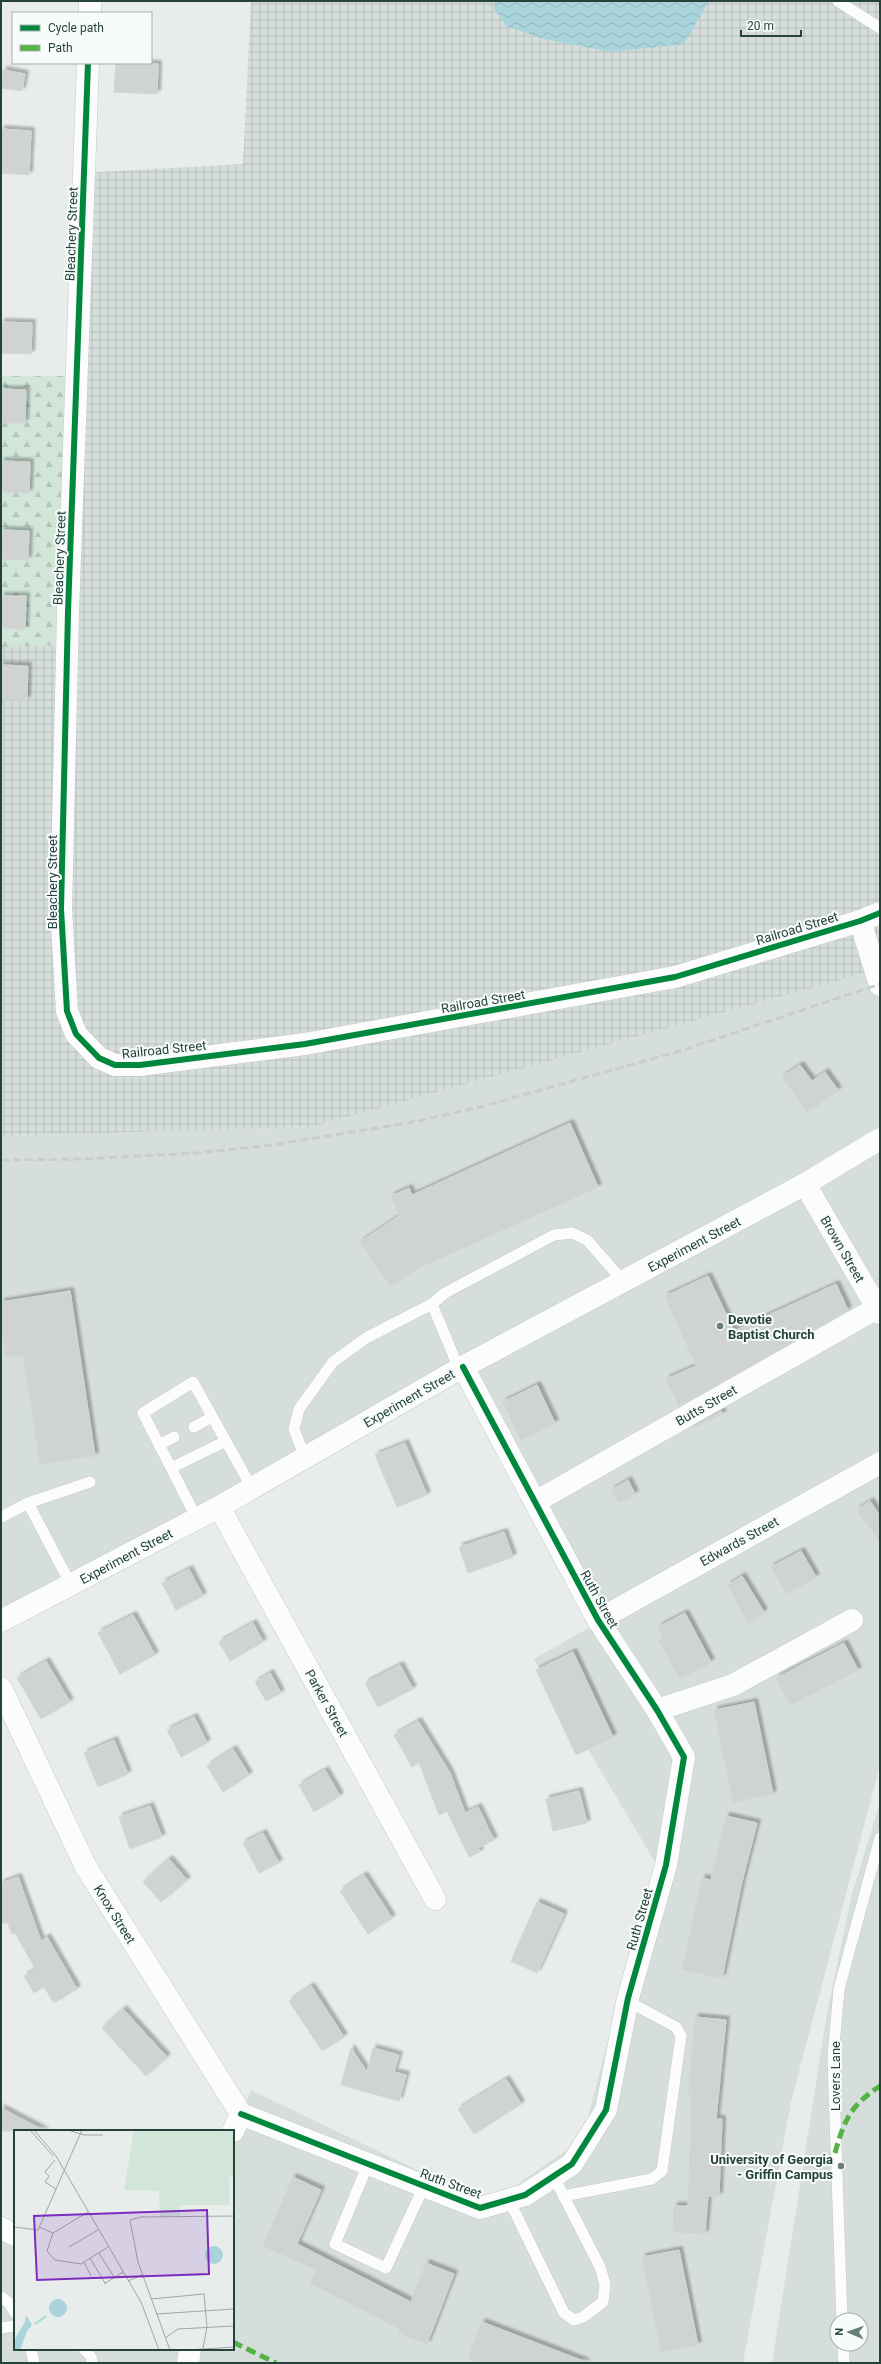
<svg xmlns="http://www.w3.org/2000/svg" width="881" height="2364" viewBox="0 0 881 2364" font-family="Roboto,sans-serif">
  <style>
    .built { fill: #d6dedb; fill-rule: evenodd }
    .industrial { fill: url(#industrial-grid) }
    .forest { fill: url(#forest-firs) }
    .water { fill: url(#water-waves) }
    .building { fill: #cfd4d2; stroke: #d1d6d4; filter: url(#shadow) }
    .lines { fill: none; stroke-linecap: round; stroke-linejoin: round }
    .lane-casing { stroke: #c5cac8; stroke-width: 12 }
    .street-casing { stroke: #c5cac8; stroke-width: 23 }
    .secondary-casing { stroke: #c3cbc8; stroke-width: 23 }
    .lane { stroke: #fcfcfc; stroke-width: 11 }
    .street { stroke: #fcfcfc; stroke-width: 22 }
    .secondary { stroke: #fcfcfc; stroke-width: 22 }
    .rail { stroke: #c9cdcc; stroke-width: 3; stroke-dasharray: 8 4; stroke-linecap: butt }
    .quiet { stroke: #55b346; stroke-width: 5; stroke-dasharray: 10 5; stroke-linecap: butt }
    .cycleway-casing { stroke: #f7fbf9; stroke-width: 8 }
    .cycleway { stroke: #00873e; stroke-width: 6 }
    .poi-dot { fill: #697e78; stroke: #f7fbf9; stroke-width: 1.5 }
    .labels { text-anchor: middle; stroke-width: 4; stroke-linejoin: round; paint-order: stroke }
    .street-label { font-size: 13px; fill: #24423a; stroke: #f7fbf9 }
    .poi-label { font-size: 13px; font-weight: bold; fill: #24423a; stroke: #f7fbf9; text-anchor: start }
    .inset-river { fill: none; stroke: #a9d4db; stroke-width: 2 }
    .inset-road { fill: none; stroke: #9aa9a4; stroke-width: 1 }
    .view { fill: #7b2cbf; fill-opacity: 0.15; stroke: #7b2cbf; stroke-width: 2 }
    .inset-edge { fill: none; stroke: #24423a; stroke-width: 2 }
  </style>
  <defs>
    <pattern id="industrial-grid" width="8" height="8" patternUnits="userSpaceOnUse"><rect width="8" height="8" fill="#d6dedb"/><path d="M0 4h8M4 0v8" fill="none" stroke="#b8c0bd"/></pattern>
    <pattern id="forest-firs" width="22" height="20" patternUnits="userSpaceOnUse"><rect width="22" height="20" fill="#d1e6d8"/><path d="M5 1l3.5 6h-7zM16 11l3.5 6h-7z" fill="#b3c6ba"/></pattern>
    <pattern id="water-waves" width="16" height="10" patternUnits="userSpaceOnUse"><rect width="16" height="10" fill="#a9d4db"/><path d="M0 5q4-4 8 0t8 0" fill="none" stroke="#91b7bd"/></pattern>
    <filter id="shadow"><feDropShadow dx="3.5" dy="-3.5" stdDeviation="1" flood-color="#0004"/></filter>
  </defs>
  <rect width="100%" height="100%" fill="#e8edeb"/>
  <path class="built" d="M 880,969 L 880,1765 L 791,2102 L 743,2363 L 1,2363 L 1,2216 L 15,2223 L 15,2349 L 233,2349 L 233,2132 L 251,2090 L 488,2204 L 582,2140 L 655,1862 L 534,1659 L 599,1622 L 461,1366 L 1,1622 L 1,1136 L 311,1127 Z
    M 880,1802 L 880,2363 L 772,2363 L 827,2013 L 852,1894 ZM 837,2320 L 861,2320 L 861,2344 L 837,2344 Z"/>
  <path class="industrial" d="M 251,1 L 880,1 L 880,969 L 311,1127 L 1,1136 L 1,647 L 69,645 L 80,173 L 243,164 Z"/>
  <path class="forest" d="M 1,376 L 76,376 L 69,645 L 1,647 Z"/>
  <path class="water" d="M 495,1 L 709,1 L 684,44 L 611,52 L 544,39 L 506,26 L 494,8 Z"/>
  <path class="building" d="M 116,63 L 158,64 L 157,94 L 114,92 Z
    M 3,70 L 25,74 L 22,91 L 1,88 Z
    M 1,129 L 31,131 L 29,175 L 1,173 Z
    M 1,322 L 32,323 L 31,354 L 1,353 Z
    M 1,389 L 26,390 L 25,423 L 1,423 Z
    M 1,461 L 30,462 L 29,493 L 1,492 Z
    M 1,530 L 29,531 L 28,560 L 1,559 Z
    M 1,596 L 26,596 L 25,629 L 1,628 Z
    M 1,665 L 28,666 L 27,700 L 1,699 Z
    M 800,1065 L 812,1081 L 825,1072 L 838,1090 L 807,1112 L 782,1077 Z
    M 570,1123 L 598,1187 L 412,1271 L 390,1286 L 360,1242 L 399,1216 L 391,1196 L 409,1188 L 412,1195 Z
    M 708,1276 L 734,1331 L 836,1284 L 848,1310 L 679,1406 L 666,1379 L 696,1366 L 665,1296 Z
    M 70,1291 L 95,1456 L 40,1464 L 23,1355 L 6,1357 L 1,1323 L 1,1302 Z
    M 537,1385 L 555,1423 L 521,1440 L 503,1402 Z
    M 721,1411 L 723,1414 L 689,1430 L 689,1429 Z
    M 405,1443 L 427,1495 L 397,1507 L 375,1455 Z
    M 628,1480 L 635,1494 L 619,1503 L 611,1490 Z
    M 870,1501 L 880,1516 L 880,1542 L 857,1510 Z
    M 504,1532 L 513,1557 L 468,1573 L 459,1547 Z
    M 801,1551 L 816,1577 L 786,1594 L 771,1567 Z
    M 189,1569 L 203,1596 L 176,1610 L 162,1583 Z
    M 742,1576 L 764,1612 L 748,1623 L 728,1585 Z
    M 685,1613 L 711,1662 L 680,1679 L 659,1641 L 664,1638 L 658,1627 Z
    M 133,1615 L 155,1655 L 120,1674 L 98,1633 Z
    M 253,1623 L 263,1642 L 230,1661 L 219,1642 Z
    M 844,1643 L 858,1670 L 790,1705 L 776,1678 Z
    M 573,1652 L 613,1737 L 576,1755 L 536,1670 Z
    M 46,1661 L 70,1702 L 41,1719 L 17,1678 Z
    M 400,1665 L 413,1689 L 378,1707 L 365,1683 Z
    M 270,1673 L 281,1693 L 266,1701 L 255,1682 Z
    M 754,1702 L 773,1794 L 733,1802 L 714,1710 Z
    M 194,1717 L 207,1743 L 181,1757 L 167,1730 Z
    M 418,1721 L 450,1773 L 465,1813 L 478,1807 L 494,1840 L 478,1848 L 480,1852 L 469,1857 L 447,1811 L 439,1815 L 419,1762 L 412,1767 L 394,1735 Z
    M 114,1740 L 128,1774 L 98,1787 L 84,1753 Z
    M 233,1749 L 249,1775 L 223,1792 L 207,1766 Z
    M 325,1770 L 340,1796 L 314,1812 L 299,1785 Z
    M 579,1791 L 587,1823 L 553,1831 L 546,1799 Z
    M 150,1806 L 162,1837 L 130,1849 L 119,1817 Z
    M 726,1816 L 757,1823 L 742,1882 L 722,1978 L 682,1970 L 702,1878 L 711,1880 Z
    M 263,1833 L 279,1863 L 259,1873 L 243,1843 Z
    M 169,1859 L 187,1880 L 161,1902 L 143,1882 Z
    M 364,1875 L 392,1918 L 368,1934 L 340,1891 Z
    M 18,1877 L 41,1941 L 47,1937 L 77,1989 L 54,2003 L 44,1987 L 34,1993 L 24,1976 L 36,1970 L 15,1933 L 12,1934 L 7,1922 L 1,1924 L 1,1883 Z
    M 537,1902 L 564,1914 L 537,1973 L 511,1961 Z
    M 311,1986 L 344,2037 L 322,2051 L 289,2001 Z
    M 123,2009 L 167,2057 L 146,2076 L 102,2028 Z
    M 695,2017 L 726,2020 L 716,2119 L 722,2119 L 719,2196 L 708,2196 L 705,2234 L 673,2232 L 674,2206 L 688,2206 L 692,2095 L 688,2094 Z
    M 351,2048 L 367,2072 L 373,2048 L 399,2055 L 394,2072 L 406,2075 L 399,2101 L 341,2085 Z
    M 506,2079 L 521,2104 L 474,2134 L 458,2109 Z
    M 1,2108 L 45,2131 L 1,2131 Z
    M 293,2177 L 321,2190 L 297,2244 L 411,2302 L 426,2263 L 454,2274 L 427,2344 L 399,2333 L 400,2329 L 310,2283 L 317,2270 L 263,2246 Z
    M 679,2250 L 698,2345 L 661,2352 L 642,2257 Z
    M 482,2322 L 586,2362 L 586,2363 L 480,2363 L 468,2358 Z"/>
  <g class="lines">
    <defs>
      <path id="lane" d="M 838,1 L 880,28
        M 459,1369 L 432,1304 L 445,1293 L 554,1235 L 572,1233 L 587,1240 L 623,1281
        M 194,1427 L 212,1417
        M 159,1445 L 174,1437
        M 305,1458 L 294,1429 L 299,1409 L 333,1362 L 366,1338 L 432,1304
        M 171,1468 L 226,1441
        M 1,1517 L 28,1503
        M 197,1519 L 143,1413 L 193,1382 L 252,1488
        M 71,1585 L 28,1503 L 90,1482
        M 368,2164 L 335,2244 L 386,2268 L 424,2186
        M 563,2196 L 652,2179 L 662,2171 L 681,2036 L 676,2027 L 627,2001
        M 509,2200 L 564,2313 L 574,2320 L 583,2317 L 603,2302 L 605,2284 L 600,2267 L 554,2177
        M 1,2297 L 9,2303 L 15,2313
        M 842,2320 L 833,2057 L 839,1989 L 880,1838
        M 1,2328 L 15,2326
        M 843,2344 L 844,2363
        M 31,2349 L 34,2363
        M 84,2349 L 91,2357 L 92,2363"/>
      <path id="street" d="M 90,13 L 90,1
        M 88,63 L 68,612 L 61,909 L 67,1011 L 76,1034 L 99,1058 L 115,1065 L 140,1065 L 305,1044 L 675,977 L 860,921 L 880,913
        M 860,921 L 880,985
        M 805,1184 L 880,1313
        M 535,1502 L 877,1308
        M 219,1507 L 435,1899
        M 598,1620 L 880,1463
        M 1,1688 L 86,1867 L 241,2114 L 233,2131
        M 657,1710 L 733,1685 L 852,1620
        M 241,2114 L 480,2208 L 525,2195 L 572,2164 L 606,2110 L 628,1998 L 666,1865 L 684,1757 L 657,1710 L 598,1620 L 463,1367
        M 1,2228 L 15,2235
        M 188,2363 L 190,2349"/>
      <path id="secondary" d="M 1,1621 L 219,1507 L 459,1369 L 805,1184 L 880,1139"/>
    </defs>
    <use href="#lane" class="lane-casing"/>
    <use href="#street" class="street-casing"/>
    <use href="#secondary" class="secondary-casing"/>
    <use href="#lane" class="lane"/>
    <use href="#street" class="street"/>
    <use href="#secondary" class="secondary"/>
    <path class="rail" d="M 1,1160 L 82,1159 L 196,1153 L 265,1146 L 408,1123 L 480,1107 L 680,1051 L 880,984"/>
    <path class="quiet" d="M 835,2153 C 844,2120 851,2105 880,2086
      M 233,2342 L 276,2363"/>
    <defs>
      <path id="cycleway" d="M 88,63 L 68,612 L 61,909 L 67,1011 L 76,1034 L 99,1058 L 115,1065 L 140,1065 L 305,1044 L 675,977 L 860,921 L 880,913
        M 241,2114 L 480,2208 L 525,2195 L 572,2164 L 606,2110 L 628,1998 L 666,1865 L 684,1757 L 657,1710 L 598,1620 L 463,1367"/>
    </defs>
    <use href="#cycleway" class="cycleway-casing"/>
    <use href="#cycleway" class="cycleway"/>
  </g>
  <g class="poi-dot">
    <circle cx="720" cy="1326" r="4"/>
    <circle cx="841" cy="2166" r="4"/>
  </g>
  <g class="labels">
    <g class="street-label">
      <text transform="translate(71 234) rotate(-88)" y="5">Bleachery Street</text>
      <text transform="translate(59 558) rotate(-88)" y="5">Bleachery Street</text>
      <text transform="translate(52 882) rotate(-90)" y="5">Bleachery Street</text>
      <text transform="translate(797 928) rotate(-17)" y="5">Railroad Street</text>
      <text transform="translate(483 1001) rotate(-10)" y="5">Railroad Street</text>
      <text transform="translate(164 1049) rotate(-6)" y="5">Railroad Street</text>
      <text transform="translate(694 1244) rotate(-28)" y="5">Experiment Street</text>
      <text transform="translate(843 1249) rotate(60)" y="5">Brown Street</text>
      <text transform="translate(409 1398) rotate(-30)" y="5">Experiment Street</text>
      <text transform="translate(706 1405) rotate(-30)" y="5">Butts Street</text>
      <text transform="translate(739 1541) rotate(-29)" y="5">Edwards Street</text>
      <text transform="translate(126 1556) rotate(-28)" y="5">Experiment Street</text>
      <text transform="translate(600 1599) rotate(61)" y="5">Ruth Street</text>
      <text transform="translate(327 1703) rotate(61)" y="5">Parker Street</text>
      <text transform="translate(115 1914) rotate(58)" y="5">Knox Street</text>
      <text transform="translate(639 1919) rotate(-74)" y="5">Ruth Street</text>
      <text transform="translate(835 2076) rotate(-90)" y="5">Lovers Lane</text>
      <text transform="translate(451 2183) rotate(20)" y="5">Ruth Street</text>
    </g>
    <g class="poi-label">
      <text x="728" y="1324">Devotie<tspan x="728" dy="15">Baptist Church</tspan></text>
      <text x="833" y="2164" text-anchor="end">University of Georgia<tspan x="833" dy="15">- Griffin Campus</tspan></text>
    </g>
  </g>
  <g transform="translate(14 2130)">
    <rect width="220" height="220" fill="#e8edeb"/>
    <path d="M 120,0 L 220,0 L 220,46 L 215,47 L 216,75 L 166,75 L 166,86 L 146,87 L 145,61 L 110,60 Z" fill="#d1e6d8"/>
    <path d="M191 125a9 9 0 1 1 18 0a9 9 0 1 1-18 0ZM35 178a9 9 0 1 1 18 0a9 9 0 1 1-18 0ZM 12,185 L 18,195 L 13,201 L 6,220 L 0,220 L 0,210 L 11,192 Z" fill="#a9d4db"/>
    <path class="inset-river" d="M 21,194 L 32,186"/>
    <path class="inset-road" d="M 16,0 L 39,26M 20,0 L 42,26 L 127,172 L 145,220M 54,0 L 70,5 L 89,5M 41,30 L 31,42 L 35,46 L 31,52 L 42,59M 50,41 L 68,0M 0,97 L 24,100 L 50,41M 25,97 L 39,103 L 74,82M 39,103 L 33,121 L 41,130 L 67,134 L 94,117M 55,117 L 84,100M 85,123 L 100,147M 76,128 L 91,153M 70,132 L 77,146M 114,151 L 128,145M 90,154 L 109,142M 137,169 L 190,164 L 193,197 L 189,218M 142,184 L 220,179M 151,208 L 164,199 L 220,196M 156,220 L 124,132 L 116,90 L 127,87 L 220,86M 173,220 L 220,217"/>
    <path class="view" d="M 193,80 L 195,144 L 23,150 L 20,86 Z"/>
    <rect width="220" height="220" class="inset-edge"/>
  </g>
  <rect width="881" height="2364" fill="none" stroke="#24423a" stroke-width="4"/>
  <rect x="12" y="12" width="140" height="52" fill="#f7fbf9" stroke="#a3b1ad"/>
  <rect x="20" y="25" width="20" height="6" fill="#00873e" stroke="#a3b1ad"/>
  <text x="48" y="32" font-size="12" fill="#24423a">Cycle path</text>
  <rect x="20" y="45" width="20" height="6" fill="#55b346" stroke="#a3b1ad"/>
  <text x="48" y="52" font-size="12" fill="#24423a">Path</text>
  <g transform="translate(849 2332) rotate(272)"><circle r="19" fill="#f7fbf9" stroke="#a3b1ad"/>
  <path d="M0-3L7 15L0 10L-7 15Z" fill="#697e78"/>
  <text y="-6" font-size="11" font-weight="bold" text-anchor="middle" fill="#24423a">N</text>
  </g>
  <path d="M741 30v6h60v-6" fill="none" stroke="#24423a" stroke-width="2"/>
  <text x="747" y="30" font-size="12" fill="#24423a" stroke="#f7fbf9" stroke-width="3" paint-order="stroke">20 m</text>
</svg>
